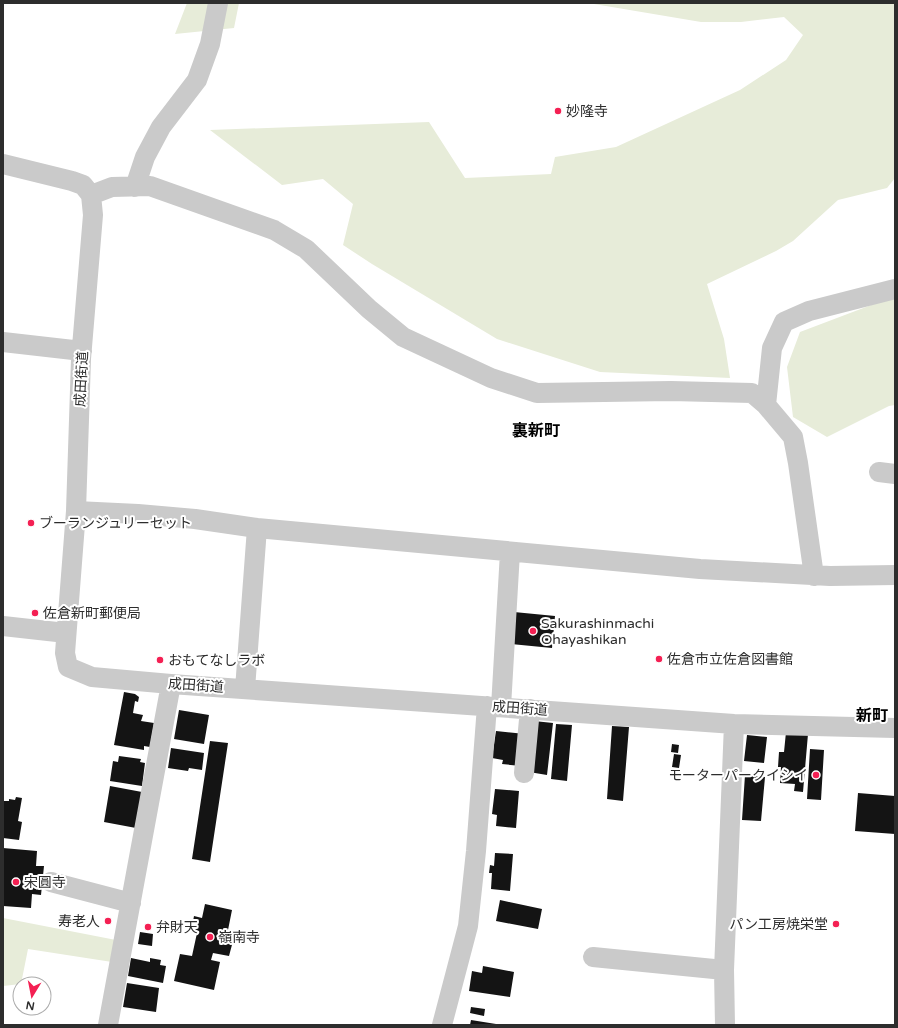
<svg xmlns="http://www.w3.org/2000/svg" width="898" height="1028" viewBox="0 0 898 1028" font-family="'Varela Round','Noto Sans JP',sans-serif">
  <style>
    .green { fill: #e7ecd9 }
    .building { fill: #141414 }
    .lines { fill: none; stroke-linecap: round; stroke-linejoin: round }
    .minor { stroke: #cacaca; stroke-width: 20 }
    .poi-dot { fill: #f42053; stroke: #fff; stroke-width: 1.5 }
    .labels { text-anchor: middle; stroke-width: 4; stroke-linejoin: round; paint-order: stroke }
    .poi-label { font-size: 14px; fill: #2d2d2d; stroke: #fff; text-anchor: start }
    .street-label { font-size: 14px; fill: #2d2d2d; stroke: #fff }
    .quarter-label { font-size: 16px; font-weight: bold; fill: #000; stroke: #fff }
  </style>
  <rect width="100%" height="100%" fill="#fff"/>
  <path class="green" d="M 187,3 L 239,3 L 234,28 L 175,34 Z
    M 588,3 L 895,3 L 895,178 L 887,188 L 838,200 L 793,241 L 776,251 L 707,284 L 724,339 L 730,378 L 600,372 L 497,339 L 372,264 L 343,245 L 353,204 L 323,179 L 282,185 L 210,130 L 429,122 L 465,178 L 551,174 L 555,157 L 616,147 L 740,90 L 786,60 L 803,35 L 784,17 L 741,22 L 701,22 Z
    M 895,296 L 895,405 L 889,406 L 827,437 L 793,417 L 787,367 L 800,332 Z
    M 3,918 L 116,940 L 112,962 L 28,949 L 21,984 L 3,986 Z"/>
  <path class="building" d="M 514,612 L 555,616 L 552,648 L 511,644 Z
    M 124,692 L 135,694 L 139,697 L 138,702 L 135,701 L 133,713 L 143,715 L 141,721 L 154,723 L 150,747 L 144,746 L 144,750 L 114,745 Z
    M 179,710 L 209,715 L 204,744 L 174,739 Z
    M 534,721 L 553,723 L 547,775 L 529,772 Z
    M 556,724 L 572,725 L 567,781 L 551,779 Z
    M 612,726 L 629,727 L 623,801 L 607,799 Z
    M 496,731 L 525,734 L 521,766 L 502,764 L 503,760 L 492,758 Z
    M 786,732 L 808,734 L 803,792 L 794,791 L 795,784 L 780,783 L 781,767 L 778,767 L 779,752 L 784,752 Z
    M 747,735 L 767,737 L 764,763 L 744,761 Z
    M 210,741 L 228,743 L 210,862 L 192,859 Z
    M 672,744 L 679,745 L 678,753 L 671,752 Z
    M 171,748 L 204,753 L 202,770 L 189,768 L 188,771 L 168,768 Z
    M 810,749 L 824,750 L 821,800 L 807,799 Z
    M 674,754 L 681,755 L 679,768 L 672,767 Z
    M 119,756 L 141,759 L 140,762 L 145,763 L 142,786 L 110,781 L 113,761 L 118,762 Z
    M 745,775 L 765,777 L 761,821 L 742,820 Z
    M 110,786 L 142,792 L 136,828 L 104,822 Z
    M 495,789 L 519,791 L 516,828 L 496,826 L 497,815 L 492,814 Z
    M 858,793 L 895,796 L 895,834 L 855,831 Z
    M 16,797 L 22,798 L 18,821 L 22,822 L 19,840 L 3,838 L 3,801 L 9,801 L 9,799 L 15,800 Z
    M 3,848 L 37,851 L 36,866 L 44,866 L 41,895 L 32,894 L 31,908 L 3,906 Z
    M 495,853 L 513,854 L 510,891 L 491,889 L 492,873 L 489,873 L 490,865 L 494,866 Z
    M 500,900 L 542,909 L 538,929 L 496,921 Z
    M 205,904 L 232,910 L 226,940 L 233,941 L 229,956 L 213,953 L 211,960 L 220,962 L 214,990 L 174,981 L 180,954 L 192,956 L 197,933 L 191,932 L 194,916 L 202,918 Z
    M 140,932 L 153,934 L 152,946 L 138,944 Z
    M 131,958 L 150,962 L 150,958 L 161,960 L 160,965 L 166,966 L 163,983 L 128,976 Z
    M 483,966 L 514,972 L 510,997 L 469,991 L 472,971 L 482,973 Z
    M 127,983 L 159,988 L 156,1012 L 123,1007 Z
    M 471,1007 L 485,1009 L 484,1016 L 470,1013 Z
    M 471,1020 L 496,1024 L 496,1025 L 470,1025 Z"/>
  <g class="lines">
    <path class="minor" d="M 3,164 L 72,181 L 83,185 L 91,195 L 93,215 L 81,359 L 76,511 L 65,653 L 68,667 L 92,677 L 171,684 L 734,724 L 895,728
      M 135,187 L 145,157 L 161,127 L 197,80 L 210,44 L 218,3
      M 91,195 L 112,187 L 150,186 L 274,230 L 306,249 L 369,309 L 403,337 L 491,378 L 537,393 L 671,391 L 752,393 L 766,405 L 793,437 L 798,463 L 814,576
      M 3,342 L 82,351
      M 766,405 L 772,348 L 784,322 L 809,311 L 895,289
      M 879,472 L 895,474
      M 76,511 L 138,514 L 195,519 L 257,528 L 700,569 L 830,576 L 895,575
      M 3,626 L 66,633
      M 245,689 L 257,528
      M 501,707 L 510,552
      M 524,773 L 530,709
      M 51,882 L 131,903
      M 593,957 L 724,970
      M 108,1025 L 171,684
      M 442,1025 L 468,926 L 476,851 L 487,706
      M 725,1025 L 724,970 L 734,724"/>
  </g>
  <g class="poi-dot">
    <circle cx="558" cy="111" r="4"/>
    <circle cx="31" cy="523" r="4"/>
    <circle cx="35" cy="613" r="4"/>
    <circle cx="533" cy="631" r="4"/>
    <circle cx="659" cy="659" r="4"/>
    <circle cx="160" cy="660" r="4"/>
    <circle cx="816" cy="775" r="4"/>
    <circle cx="16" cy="882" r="4"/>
    <circle cx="108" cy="921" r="4"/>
    <circle cx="836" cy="924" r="4"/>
    <circle cx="148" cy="927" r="4"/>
    <circle cx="210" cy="937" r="4"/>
  </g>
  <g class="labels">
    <g class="poi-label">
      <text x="566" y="116">妙隆寺</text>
      <text x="39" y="528">ブーランジュリーセット</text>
      <text x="43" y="618">佐倉新町郵便局</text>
      <text x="541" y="628">Sakurashinmachi<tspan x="541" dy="16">Ohayashikan</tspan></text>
      <text x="667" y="664">佐倉市立佐倉図書館</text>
      <text x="168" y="665">おもてなしラボ</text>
      <text x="808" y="780" text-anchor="end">モーターパークイシイ</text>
      <text x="24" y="887">宋圓寺</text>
      <text x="100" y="926" text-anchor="end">寿老人</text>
      <text x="828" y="929" text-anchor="end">パン工房焼栄堂</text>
      <text x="156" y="932">弁財天</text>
      <text x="218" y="942">嶺南寺</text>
    </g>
    <g class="street-label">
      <text transform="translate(81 379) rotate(-87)" y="5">成田街道</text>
      <text transform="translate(196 685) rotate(4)" y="5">成田街道</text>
      <text transform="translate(520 708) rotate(4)" y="5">成田街道</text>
    </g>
    <g class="quarter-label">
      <text x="536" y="436">裏新町</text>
      <text x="872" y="721">新町</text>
    </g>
  </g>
  <rect width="898" height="1028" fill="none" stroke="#2d2d2d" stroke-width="8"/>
  <g transform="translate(32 996) rotate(190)"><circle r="19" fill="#ffffff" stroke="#ababab"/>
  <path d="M0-3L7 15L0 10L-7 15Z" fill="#f42053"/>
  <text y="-6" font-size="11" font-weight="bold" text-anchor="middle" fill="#2d2d2d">N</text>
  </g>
</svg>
